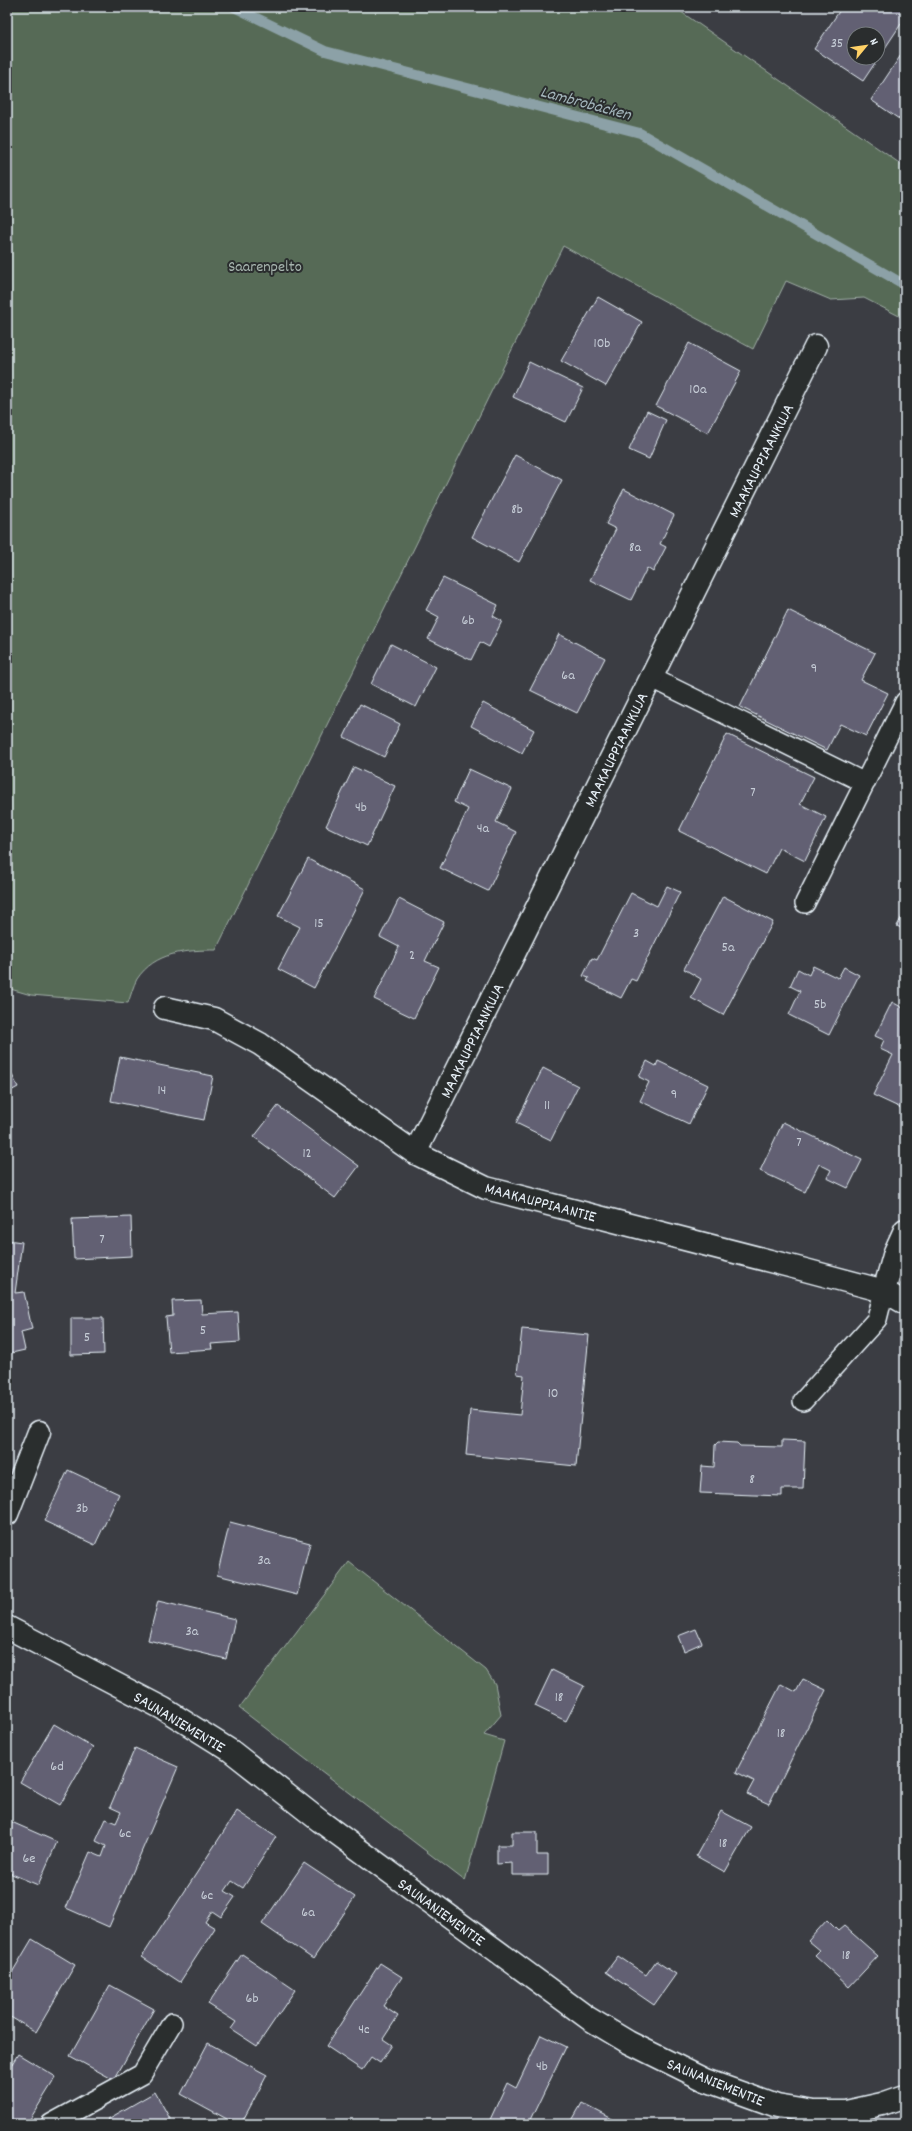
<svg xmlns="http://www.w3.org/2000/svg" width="912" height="2131" viewBox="0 0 912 2131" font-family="Dekko,sans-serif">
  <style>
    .green { fill: #576b56; stroke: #a0aea7 }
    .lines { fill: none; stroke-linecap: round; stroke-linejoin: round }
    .stream { stroke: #8ca1a7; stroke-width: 10 }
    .building { fill: #626173; stroke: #e8f1f8; fill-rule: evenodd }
    .lane-casing { stroke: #e8f1f8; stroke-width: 22 }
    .street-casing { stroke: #e8f1f8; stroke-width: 25 }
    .lane { stroke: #2a2d2e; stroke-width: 19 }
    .street { stroke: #2a2d2e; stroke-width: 22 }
    .labels { text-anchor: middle; stroke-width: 4; stroke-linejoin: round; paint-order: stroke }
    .number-label { font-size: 14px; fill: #c6cdd7 }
    .park-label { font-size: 16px; fill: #a7b5af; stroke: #2a2d2e }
    .street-label { font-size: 16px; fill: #e8f1f8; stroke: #2a2d2e }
    .water-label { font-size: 17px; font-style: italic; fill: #a3b5bb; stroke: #2a2d2e }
  </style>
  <rect width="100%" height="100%" fill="#3b3d43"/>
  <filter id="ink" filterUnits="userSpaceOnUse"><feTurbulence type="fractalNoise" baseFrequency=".025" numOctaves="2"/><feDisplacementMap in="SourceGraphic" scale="8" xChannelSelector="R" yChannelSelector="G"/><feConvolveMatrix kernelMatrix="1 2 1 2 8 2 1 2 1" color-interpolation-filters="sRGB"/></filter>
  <g filter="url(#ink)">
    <path class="green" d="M 7,7 L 674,7 L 905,167 L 905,319 L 864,298 L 831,300 L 786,281 L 753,349 L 563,246 L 216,950 C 186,950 155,952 137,979 C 133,986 131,995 128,1003 L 31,995 L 7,988 Z
      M 349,1562 L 486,1670 L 495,1684 L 501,1715 L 484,1735 L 504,1741 L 465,1881 L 239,1708 Z"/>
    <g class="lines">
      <path class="stream" d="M 234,7 L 325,51 L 640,133 L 905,285"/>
    </g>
    <path class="building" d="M 842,7 L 898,7 L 905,12 L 905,18 L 863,81 L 814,49 ZM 854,34 L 878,34 L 878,58 L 854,58 Z
      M 905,49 L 905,123 L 871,100 Z
      M 598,297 L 642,322 L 606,386 L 561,361 Z
      M 689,343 L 741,371 L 708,433 L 656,406 Z
      M 529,362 L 583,388 L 566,422 L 513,397 Z
      M 647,411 L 666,420 L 649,459 L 629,450 Z
      M 515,455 L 562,480 L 519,562 L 472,537 Z
      M 624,489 L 674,515 L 660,544 L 666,547 L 653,572 L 647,568 L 631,600 L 590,580 L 616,529 L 606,524 Z
      M 443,578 L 498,605 L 493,616 L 502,621 L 489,647 L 480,642 L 471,660 L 428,639 L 439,617 L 426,610 Z
      M 788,610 L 875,653 L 861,680 L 888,693 L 866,736 L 840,724 L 827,750 L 740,707 Z
      M 559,634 L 605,658 L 577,713 L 530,690 Z
      M 391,644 L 436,667 L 416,707 L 371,684 Z
      M 483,703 L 534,730 L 522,753 L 471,726 Z
      M 360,704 L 400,724 L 384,757 L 344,737 Z
      M 727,734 L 814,777 L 800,804 L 826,817 L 805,861 L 779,848 L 766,874 L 679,831 Z
      M 354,767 L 395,786 L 367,846 L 326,826 Z
      M 469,769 L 512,789 L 496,822 L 516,832 L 488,891 L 440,868 L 468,809 L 454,802 Z
      M 308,859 L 365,889 L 314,988 L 278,969 L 300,927 L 278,916 Z
      M 667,886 L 680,892 L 636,981 L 631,979 L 621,998 L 587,981 L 589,978 L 583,976 L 592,958 L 597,960 L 631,893 L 657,906 Z
      M 723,896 L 773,922 L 723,1015 L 691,998 L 701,979 L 684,969 Z
      M 399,899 L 444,922 L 425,961 L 439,967 L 414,1018 L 374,999 L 399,947 L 380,937 Z
      M 905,911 L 905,930 L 897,926 Z
      M 813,966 L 838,978 L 844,967 L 859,975 L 829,1035 L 789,1015 L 800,991 L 790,986 L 798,969 L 809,975 Z
      M 892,1002 L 905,1009 L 905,1110 L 873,1095 L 893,1055 L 880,1049 L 884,1040 L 875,1036 Z
      M 120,1057 L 213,1076 L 204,1120 L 111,1101 Z
      M 647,1061 L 656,1066 L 658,1061 L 708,1085 L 689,1124 L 640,1101 L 649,1082 L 639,1077 Z
      M 7,1065 L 18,1087 L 7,1093 Z
      M 543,1068 L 578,1086 L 551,1140 L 516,1123 Z
      M 278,1106 L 359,1166 L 335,1198 L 254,1137 Z
      M 783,1122 L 862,1160 L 848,1188 L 827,1178 L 831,1170 L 819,1164 L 805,1192 L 760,1171 Z
      M 131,1217 L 132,1256 L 74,1259 L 72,1219 Z
      M 7,1240 L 22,1242 L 15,1293 L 24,1292 L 32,1329 L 21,1332 L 25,1350 L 7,1354 Z
      M 201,1300 L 202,1314 L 238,1312 L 240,1342 L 211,1344 L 212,1349 L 169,1352 L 166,1317 L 173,1316 L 172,1301 Z
      M 71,1318 L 103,1318 L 104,1354 L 71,1355 Z
      M 522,1329 L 589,1335 L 576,1466 L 466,1455 L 470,1410 L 520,1415 L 524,1375 L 517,1374 Z
      M 782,1440 L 805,1441 L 803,1489 L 782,1489 L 782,1496 L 700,1493 L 702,1466 L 714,1467 L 715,1445 L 718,1442 L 737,1443 L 740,1446 L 782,1447 Z
      M 68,1470 L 119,1494 L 95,1545 L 44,1521 Z
      M 230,1522 L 310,1543 L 297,1595 L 217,1575 Z
      M 158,1601 L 235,1619 L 226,1659 L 148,1640 Z
      M 696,1629 L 702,1643 L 684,1651 L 678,1636 Z
      M 552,1670 L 584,1686 L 566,1721 L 535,1706 Z
      M 803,1679 L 826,1690 L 769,1804 L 747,1794 L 754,1781 L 736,1772 L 781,1684 L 796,1692 Z
      M 54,1724 L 93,1747 L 60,1805 L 20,1782 Z
      M 135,1748 L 178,1767 L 109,1927 L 66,1908 L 90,1852 L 102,1857 L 106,1846 L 96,1841 L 106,1819 L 116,1823 L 121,1812 L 110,1807 Z
      M 237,1811 L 276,1837 L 243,1888 L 232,1881 L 225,1891 L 235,1897 L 221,1917 L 212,1911 L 205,1922 L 215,1928 L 180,1982 L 142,1957 Z
      M 721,1811 L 751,1827 L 725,1872 L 696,1856 Z
      M 7,1820 L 57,1842 L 38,1885 L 7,1872 Z
      M 512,1832 L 537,1832 L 537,1855 L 548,1855 L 548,1875 L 512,1875 L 512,1863 L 497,1864 L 497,1845 L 512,1845 Z
      M 304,1863 L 355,1897 L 313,1959 L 262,1924 Z
      M 905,1894 L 905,1905 L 900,1901 Z
      M 827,1920 L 838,1931 L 844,1926 L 878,1956 L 849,1987 L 815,1956 L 820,1951 L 808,1941 Z
      M 7,1926 L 12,1929 L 7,1937 Z
      M 32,1939 L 75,1965 L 36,2032 L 7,2015 L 7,1981 Z
      M 242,1954 L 295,1990 L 257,2046 L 231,2029 L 236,2022 L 208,2004 Z
      M 618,1956 L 646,1975 L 656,1961 L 676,1974 L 654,2005 L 606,1972 Z
      M 380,1963 L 402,1977 L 383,2006 L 398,2016 L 383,2039 L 392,2045 L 380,2063 L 371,2057 L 362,2070 L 326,2046 Z
      M 110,1985 L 154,2009 L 114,2080 L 70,2056 Z
      M 541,2035 L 566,2047 L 529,2124 L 488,2124 L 507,2083 L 516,2088 Z
      M 208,2043 L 267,2075 L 241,2124 L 236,2124 L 181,2094 Z
      M 18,2054 L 56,2077 L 27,2124 L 16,2124 L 7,2118 L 7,2072 Z
      M 155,2092 L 173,2124 L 111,2124 L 108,2119 Z
      M 582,2103 L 622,2124 L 570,2124 Z"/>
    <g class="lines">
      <defs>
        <path id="lane" d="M 650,677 L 865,783
          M 805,903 L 905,702
          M 803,1401 L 877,1319 L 884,1291
          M 51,2124 L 142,2074 L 172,2023"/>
        <path id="street" d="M 165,1008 L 214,1019 L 260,1044 L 415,1153 L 486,1188 L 805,1270 L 884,1291 L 905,1303
          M 415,1153 L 816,346
          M 884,1291 L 895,1252 L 905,1230
          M 7,1514 L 39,1432
          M 7,1627 L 164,1709 L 231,1751 L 320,1821 L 550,1990 L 588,2018 L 628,2042 L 705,2080 L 777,2106 L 814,2112 L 846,2112 L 882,2104 L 905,2096"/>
      </defs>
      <use href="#lane" class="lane-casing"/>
      <use href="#street" class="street-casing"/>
      <use href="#lane" class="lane"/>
      <use href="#street" class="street"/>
    </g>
  </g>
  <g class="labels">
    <g class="number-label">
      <text x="837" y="47">35</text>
      <text x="602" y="347">10b</text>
      <text x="698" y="393">10a</text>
      <text x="517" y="513">8b</text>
      <text x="635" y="551">8a</text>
      <text x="468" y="624">6b</text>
      <text x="814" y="672">9</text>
      <text x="568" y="679">6a</text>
      <text x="753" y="796">7</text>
      <text x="361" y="811">4b</text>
      <text x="483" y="832">4a</text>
      <text x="319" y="927">15</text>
      <text x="636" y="937">3</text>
      <text x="728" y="951">5a</text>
      <text x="412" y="959">2</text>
      <text x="820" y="1008">5b</text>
      <text x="162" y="1094">14</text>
      <text x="674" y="1098">9</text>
      <text x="547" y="1109">11</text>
      <text x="799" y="1146">7</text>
      <text x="307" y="1157">12</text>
      <text x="102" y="1243">7</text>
      <text x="203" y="1334">5</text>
      <text x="87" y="1341">5</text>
      <text x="553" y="1397">10</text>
      <text x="752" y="1483">8</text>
      <text x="82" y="1512">3b</text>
      <text x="264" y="1564">3a</text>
      <text x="192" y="1635">3a</text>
      <text x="559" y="1701">18</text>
      <text x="781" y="1737">18</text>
      <text x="57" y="1770">6d</text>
      <text x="125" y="1837">6c</text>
      <text x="723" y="1847">18</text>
      <text x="29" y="1862">6e</text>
      <text x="207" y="1899">6c</text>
      <text x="308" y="1916">6a</text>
      <text x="846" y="1959">18</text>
      <text x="252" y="2002">6b</text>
      <text x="364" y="2033">4c</text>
      <text x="542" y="2070">4b</text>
    </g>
    <g class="park-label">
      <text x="265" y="271">Saarenpelto</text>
    </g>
    <g class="street-label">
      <text transform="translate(760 460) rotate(-63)" y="6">MAAKAUPPIAANKUJA</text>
      <text transform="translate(615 749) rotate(-64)" y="6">MAAKAUPPIAANKUJA</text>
      <text transform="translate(471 1040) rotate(-64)" y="6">MAAKAUPPIAANKUJA</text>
      <text transform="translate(541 1201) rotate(15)" y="6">MAAKAUPPIAANTIE</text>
      <text transform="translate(180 1721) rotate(31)" y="6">SAUNANIEMENTIE</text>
      <text transform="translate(442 1911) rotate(36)" y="6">SAUNANIEMENTIE</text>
      <text transform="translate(716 2081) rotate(22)" y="6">SAUNANIEMENTIE</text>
    </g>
    <g class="water-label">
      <text transform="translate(586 102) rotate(15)" y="6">Lambrobäcken</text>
    </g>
  </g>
  <rect width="912" height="2131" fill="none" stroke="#2a2d2e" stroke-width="24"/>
  <rect x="12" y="12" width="888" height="2107" fill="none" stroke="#e8f1f8" stroke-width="1.5" filter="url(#ink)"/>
  <g transform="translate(866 46) rotate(61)"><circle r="19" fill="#2a2d2e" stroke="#767b7f"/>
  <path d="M0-3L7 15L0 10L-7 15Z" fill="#ffd166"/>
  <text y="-6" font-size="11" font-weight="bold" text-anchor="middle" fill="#e8f1f8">N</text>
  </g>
</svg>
